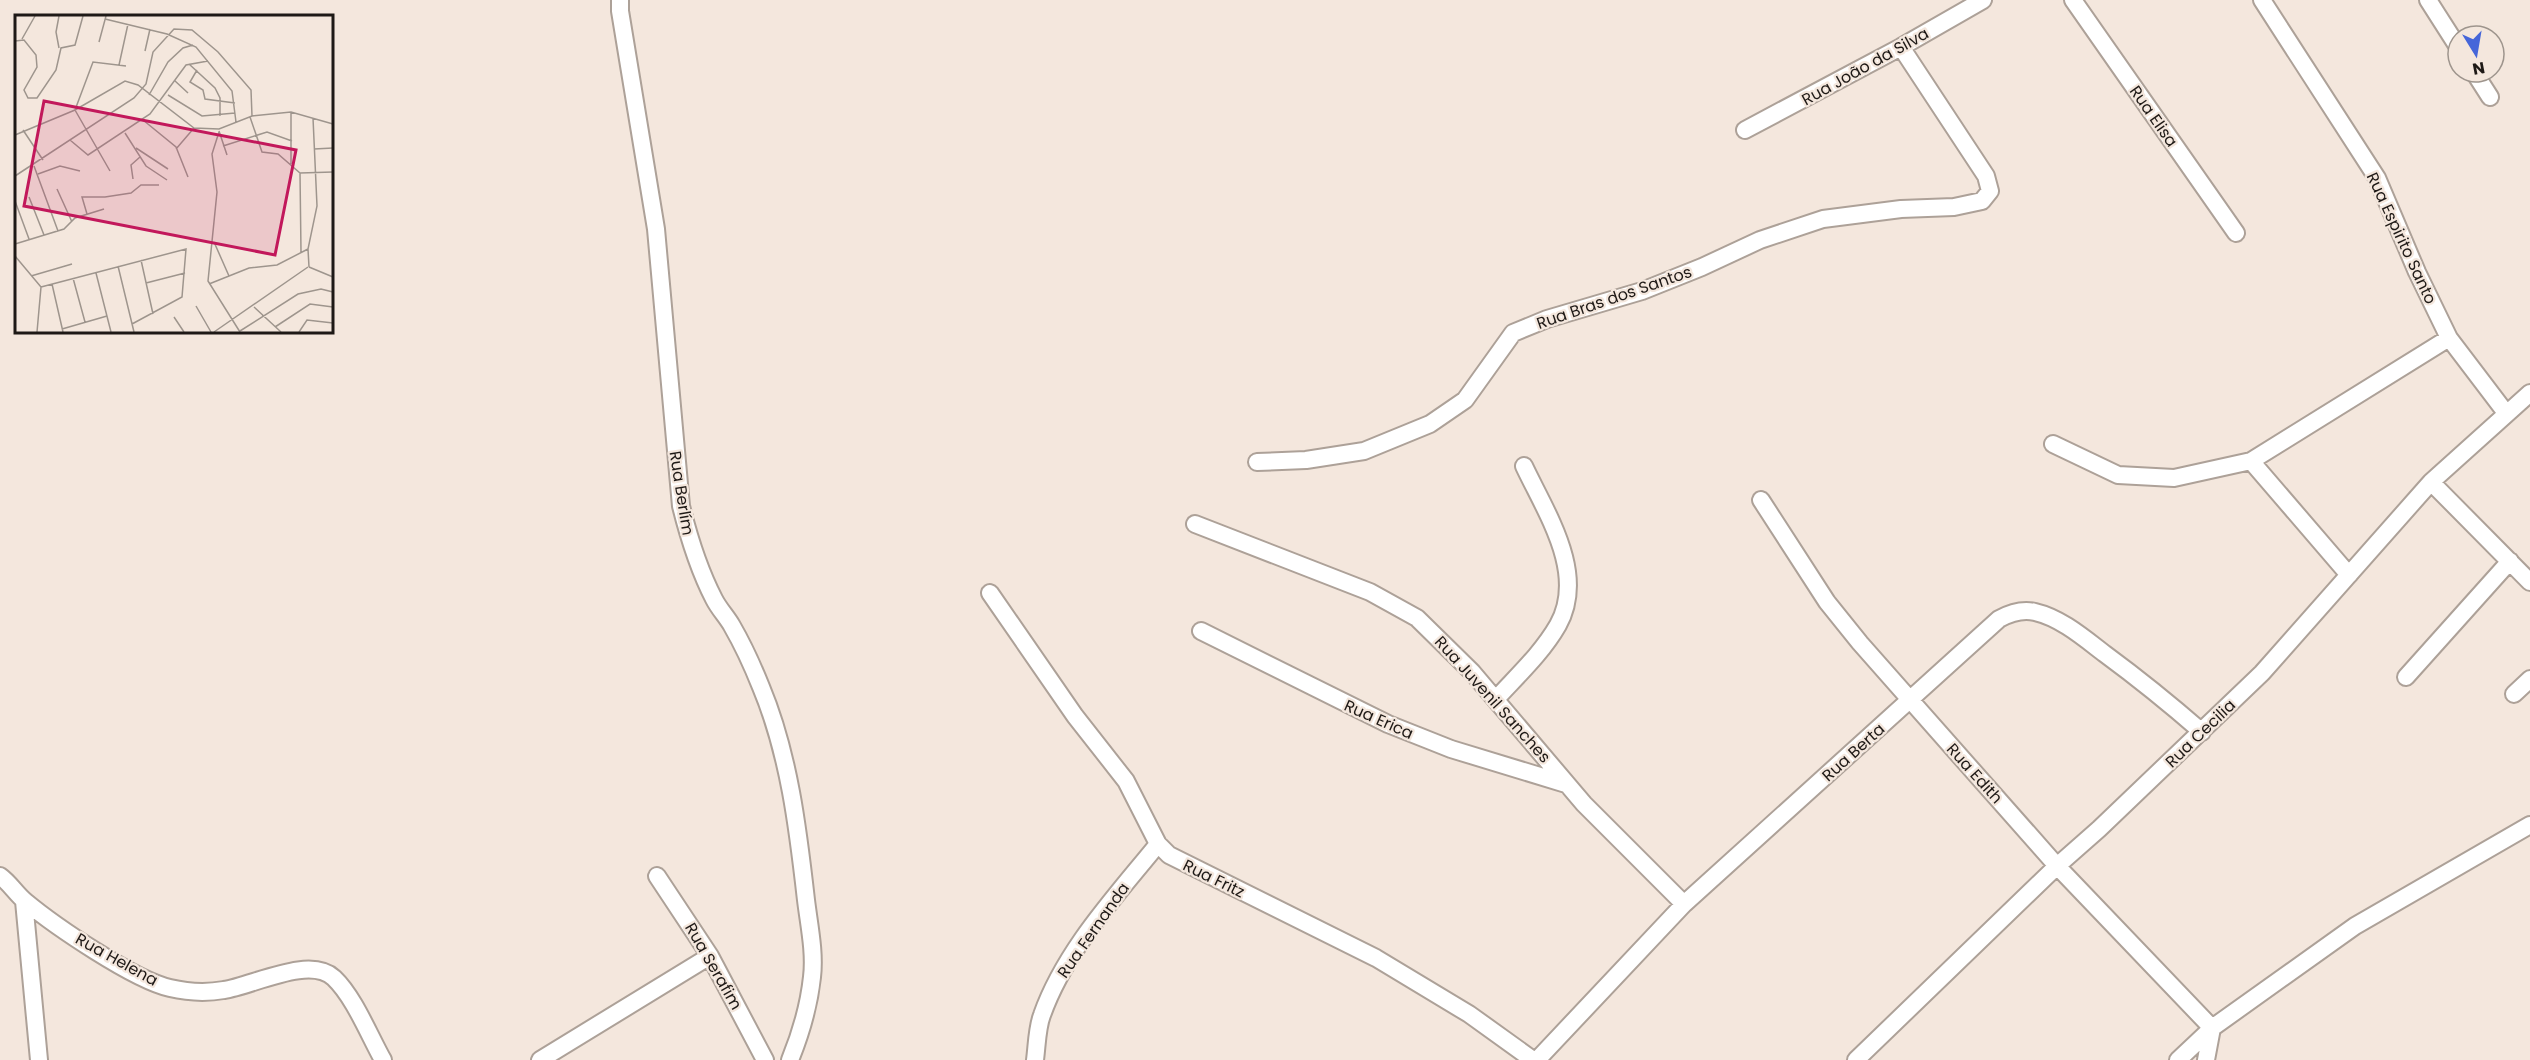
<svg xmlns="http://www.w3.org/2000/svg" width="2530" height="1060" viewBox="0 0 2530 1060" font-family="Poppins,sans-serif">
  <style>
    .lines { fill: none; stroke-linecap: round; stroke-linejoin: round }
    .street-casing { stroke: #ada198; stroke-width: 20 }
    .street { stroke: #fff; stroke-width: 16 }
    .labels { text-anchor: middle; stroke-width: 4.5; stroke-linejoin: round; paint-order: stroke }
    .street-label { font-size: 16px; fill: #1e1916; stroke: #f4e7dd }
    .inset-road { fill: none; stroke: #9e958d; stroke-width: 1.5 }
    .view { fill: #c2185b; fill-opacity: 0.15; stroke: #c2185b; stroke-width: 3 }
    .inset-edge { fill: none; stroke: #1e1916; stroke-width: 3 }
  </style>
  <rect width="100%" height="100%" fill="#f4e7dd"/>
  <g class="lines">
    <defs>
      <path id="street" d="M 620,0 L 620,11 L 656,229 L 681,506 C 689,538 699,570 714,599 C 719,609 727,617 732,626 C 743,645 753,667 761,687 C 789,754 798,829 806,900 C 809,925 815,952 812,977 C 809,1005 801,1033 790,1060
        M 2073,0 L 2236,233
        M 2262,0 L 2377,178 L 2417,272 L 2449,338 L 2506,413
        M 2428,0 L 2458,47
        M 2474,72 L 2490,97
        M 1745,130 L 1901,47 L 1983,0
        M 2053,444 L 2118,475 L 2174,478 L 2251,461 L 2449,338
        M 2251,461 L 2349,575
        M 1257,462 L 1306,460 L 1364,451 L 1430,424 L 1465,400 L 1513,333 L 1547,319 L 1642,291 L 1702,267 L 1760,240 L 1823,219 L 1901,209 L 1954,207 L 1982,201 L 1990,191 L 1986,176 L 1901,47
        M 2431,482 L 2530,582
        M 1761,500 L 1827,602 L 1860,643 L 2057,866 L 2212,1028 L 2206,1060
        M 1195,524 L 1370,592 L 1417,618 L 1472,672 L 1584,804 L 1684,904
        M 990,593 L 1075,716 L 1126,781 L 1158,844 L 1169,855 L 1376,958 L 1469,1014 L 1533,1060
        M 1201,631 L 1388,724 L 1451,749 L 1566,784
        M 2406,677 L 2510,561
        M 2514,694 L 2530,679
        M 1496,699 C 1517,676 1542,653 1558,625 C 1587,573 1546,513 1524,466
        M 0,876 C 10,883 16,894 26,902 C 55,926 134,980 170,988 C 187,992 207,993 224,990 C 252,986 310,955 334,978 C 354,997 369,1035 383,1060
        M 657,876 L 710,956 L 765,1060
        M 24,901 L 39,1060
        M 540,1060 L 710,956
        M 1035,1060 C 1037,1045 1037,1028 1042,1015 C 1065,950 1116,896 1158,844
        M 1537,1060 L 1684,904 L 1999,619 C 2010,613 2022,609 2035,612 C 2061,618 2084,638 2105,654 C 2139,679 2171,705 2202,732
        M 1856,1060 L 2057,866 L 2099,829 L 2262,673 L 2431,482 L 2530,393
        M 2178,1060 L 2212,1028 L 2355,926 L 2530,825"/>
    </defs>
    <use href="#street" class="street-casing"/>
    <use href="#street" class="street"/>
  </g>
  <g class="labels">
    <g class="street-label">
      <text transform="translate(1865 66) rotate(-29)" y="6">Rua João da Silva</text>
      <text transform="translate(2154 116) rotate(55)" y="6">Rua Elisa</text>
      <text transform="translate(2402 238) rotate(65)" y="6">Rua Espirito Santo</text>
      <text transform="translate(1614 297) rotate(-19)" y="6">Rua Bras dos Santos</text>
      <text transform="translate(682 493) rotate(81)" y="6">Rua Berlím</text>
      <text transform="translate(1493 699) rotate(48)" y="6">Rua Juvenil Sanches</text>
      <text transform="translate(1379 719) rotate(24)" y="6">Rua Erica</text>
      <text transform="translate(2200 733) rotate(-44)" y="6">Rua Cecilia</text>
      <text transform="translate(1853 752) rotate(-42)" y="6">Rua Berta</text>
      <text transform="translate(1975 773) rotate(48)" y="6">Rua Edith</text>
      <text transform="translate(1214 878) rotate(26)" y="6">Rua Fritz</text>
      <text transform="translate(1093 930) rotate(-55)" y="6">Rua Fernanda</text>
      <text transform="translate(117 959) rotate(29)" y="6">Rua Helena</text>
      <text transform="translate(714 966) rotate(60)" y="6">Rua Serafim</text>
    </g>
  </g>
  <g transform="translate(15 15)">
    <rect width="318" height="318" fill="#f4e7dd"/>
    <path class="inset-road" d="M 44,1 L 41,17 L 44,33M 90,4 L 152,19 L 181,32 L 217,76 L 221,107M 7,24 L 20,1M 0,26 L 9,25 L 21,40 L 22,52 L 9,75 L 13,83 L 22,83 L 41,55 L 46,33 L 60,30 L 68,1M 84,27 L 91,1M 130,36 L 135,14M 174,49 L 200,73 L 205,83 L 205,101M 104,50 L 113,9M 182,55 L 175,67 L 188,75 L 190,84 L 220,88M 159,65 L 173,78M 134,80 L 153,47 L 168,33 L 178,30M 153,80 L 187,101 L 220,98M 235,102 L 247,137 L 263,139 L 285,158 L 318,157M 128,105 L 161,132 L 173,162M 8,115 L 28,145M 204,116 L 212,140M 204,117 L 197,139 L 202,177 L 193,266 L 225,317M 110,118 L 131,151 L 152,165M 0,120 L 60,95 L 110,66 L 123,70 L 179,113 L 204,114 L 237,101 L 276,97 L 318,109M 55,125 L 73,140 L 135,99 L 171,50 L 193,46M 208,131 L 252,117 L 277,126M 121,133 L 153,154M 161,134 L 179,113M 299,134 L 318,133M 276,149 L 276,97M 19,151 L 43,216M 95,156 L 60,95 L 78,47 L 111,51M 285,158 L 286,237M 23,159 L 45,151 L 65,156M 0,161 L 119,83 L 131,69 L 138,37 L 159,14 L 177,15 L 203,37 L 236,75 L 237,101M 118,164 L 116,150 L 125,142M 42,174 L 57,207M 14,182 L 29,220M 0,186 L 14,224M 72,199 L 67,182 L 90,182 L 116,178 L 126,170 L 144,170M 199,227 L 214,261M 0,229 L 49,214 L 60,203 L 89,194M 0,241 L 26,272 L 22,317M 126,245 L 138,299M 103,251 L 119,317M 294,252 L 293,234 L 302,191 L 298,103M 294,252 L 318,262M 81,258 L 96,317M 16,261 L 57,249M 58,263 L 70,307M 131,268 L 170,258M 37,269 L 48,317M 194,269 L 234,253 L 262,250 L 293,234M 26,272 L 171,234 L 167,282 L 117,309M 181,291 L 196,317M 239,292 L 266,317M 159,302 L 169,317M 260,312 L 295,289 L 318,292M 47,314 L 92,301M 225,316 L 283,279 L 306,274 L 318,277M 199,317 L 293,252M 284,317 L 292,305 L 318,308"/>
    <path class="view" d="M 29,86 L 281,135 L 260,240 L 9,191 Z"/>
    <rect width="318" height="318" class="inset-edge"/>
  </g>
  <g transform="translate(2476 54) rotate(169)"><circle r="28" fill="#f4e7dd" stroke="#9e958d" stroke-width="1.5"/>
  <path d="M0-4.5L10 22L0 15L-10 22Z" fill="#4666d9"/>
  <text y="-9" font-size="16" font-weight="bold" text-anchor="middle" fill="#1e1916">N</text>
  </g>
</svg>
